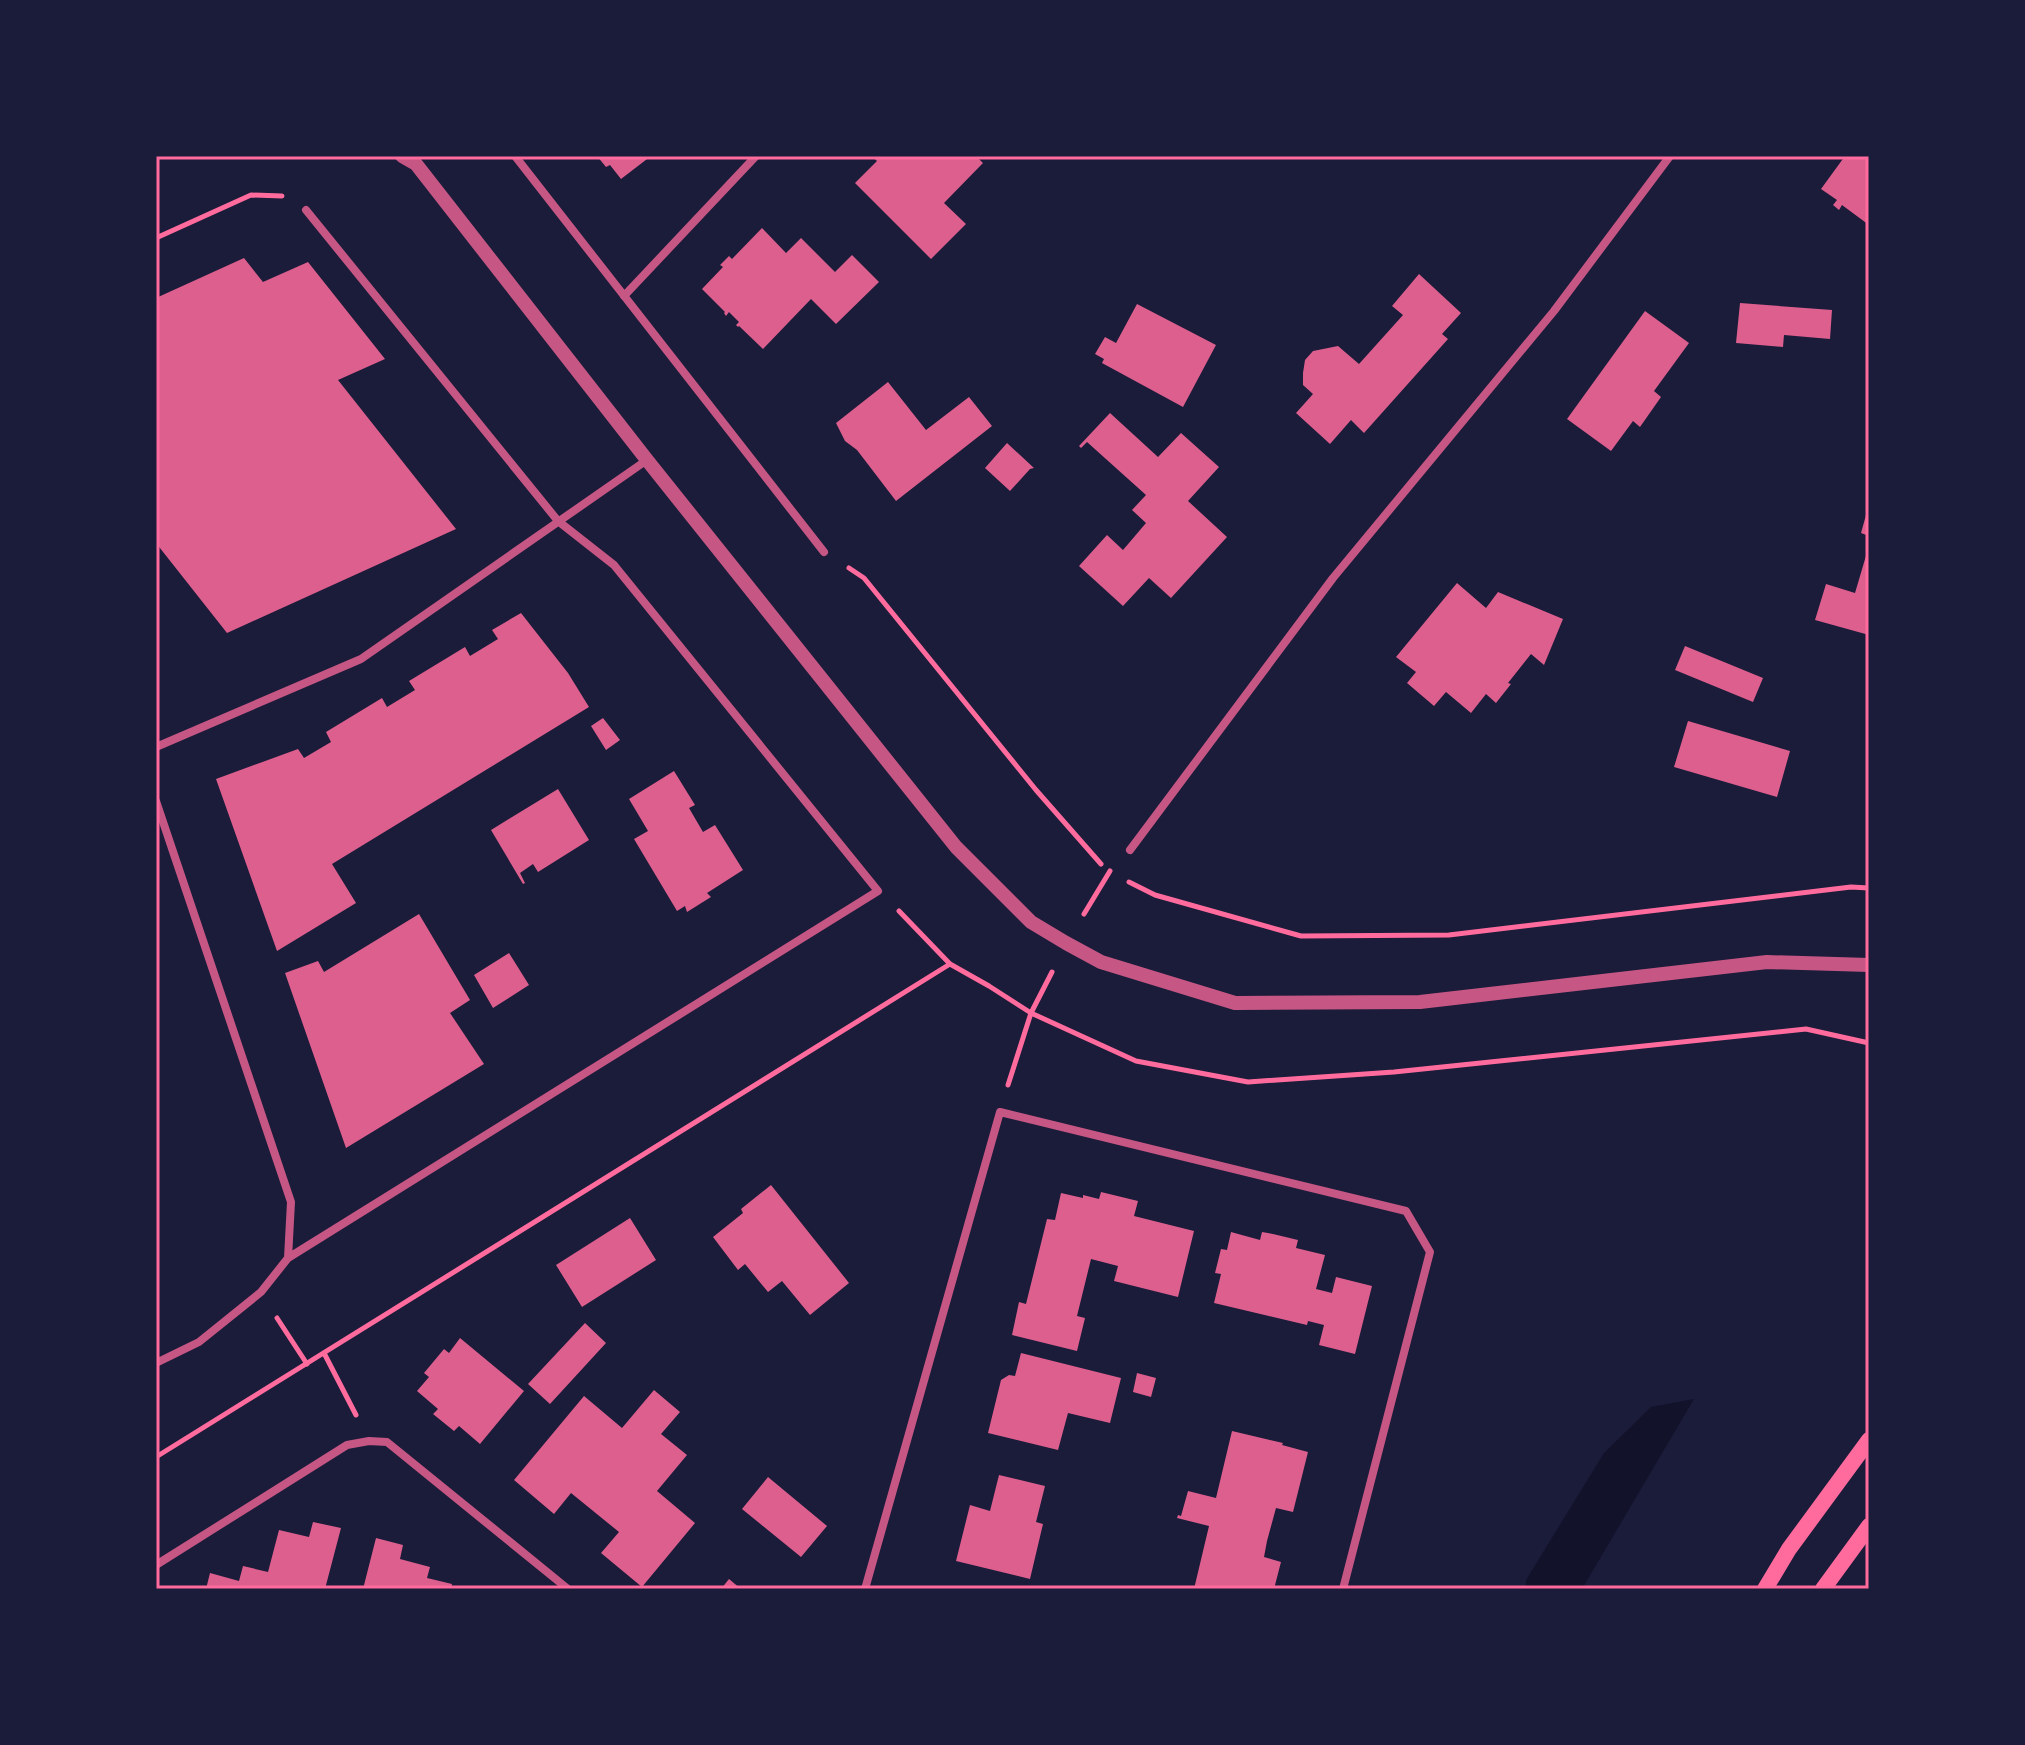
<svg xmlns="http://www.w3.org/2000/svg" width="2025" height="1745" viewBox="0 0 2025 1745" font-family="Raleway,sans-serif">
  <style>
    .water { fill: #12122b }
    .building { fill: #dd5f8e }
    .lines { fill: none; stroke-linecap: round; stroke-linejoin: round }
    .path { stroke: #ff6b9d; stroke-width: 5 }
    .minor { stroke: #c65784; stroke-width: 8 }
    .tertiary { stroke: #c65784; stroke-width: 14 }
    .secondary { stroke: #ff6b9d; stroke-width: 16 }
    .neatline { fill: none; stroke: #ff6b9d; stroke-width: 3 }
  </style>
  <rect width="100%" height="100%" fill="#1b1b3a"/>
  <path class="water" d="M 1694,1399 L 1582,1589 L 1526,1589 L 1526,1580 L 1604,1453 L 1651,1407 Z"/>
  <path class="building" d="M 597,156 L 651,156 L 621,179 L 610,165 L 606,167 Z
    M 872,156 L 976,156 L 983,163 L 944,203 L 966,224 L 931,259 L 855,183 L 877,161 Z
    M 1845,156 L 1869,156 L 1869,225 L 1842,205 L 1839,210 L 1833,205 L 1837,200 L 1821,189 Z
    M 762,228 L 786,253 L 801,238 L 835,272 L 852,255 L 879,282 L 836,324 L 811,299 L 763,349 L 739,326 L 738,327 L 736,325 L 739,322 L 729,312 L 726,316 L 724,313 L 725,312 L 702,289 L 723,267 L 720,265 L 729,256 L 732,259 Z
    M 244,258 L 263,282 L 308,262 L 385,359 L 338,380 L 456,529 L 227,633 L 156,543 L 156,298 Z
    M 1419,274 L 1461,313 L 1442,334 L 1448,339 L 1364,433 L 1351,420 L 1330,444 L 1296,413 L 1313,394 L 1303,385 L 1303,373 L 1305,360 L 1313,351 L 1338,346 L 1359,364 L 1403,315 L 1392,306 Z
    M 1740,303 L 1832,310 L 1830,339 L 1784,335 L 1783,347 L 1736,343 Z
    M 1137,304 L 1216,345 L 1183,407 L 1102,363 L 1104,359 L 1095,354 L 1105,337 L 1116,343 Z
    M 1645,311 L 1689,343 L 1654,391 L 1661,397 L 1640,427 L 1633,421 L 1611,451 L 1567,419 Z
    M 888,382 L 926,430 L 969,397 L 992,426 L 896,501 L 857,450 L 845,441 L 836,423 Z
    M 1110,413 L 1158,457 L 1181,433 L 1219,467 L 1188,501 L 1227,537 L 1171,598 L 1149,578 L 1123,606 L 1079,566 L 1107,535 L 1123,550 L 1146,523 L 1132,510 L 1146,495 L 1087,442 L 1081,448 L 1079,446 Z
    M 1007,443 L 1034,468 L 1030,469 L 1010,491 L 985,468 Z
    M 1868,508 L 1869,508 L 1869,536 L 1861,533 Z
    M 1868,549 L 1869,635 L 1815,620 L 1826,584 L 1855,593 Z
    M 1457,583 L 1486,608 L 1498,592 L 1563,619 L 1544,665 L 1531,654 L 1508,683 L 1511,684 L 1496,703 L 1486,694 L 1471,713 L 1446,692 L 1434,706 L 1407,683 L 1416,672 L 1396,657 Z
    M 521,613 L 568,673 L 589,707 L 332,864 L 356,903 L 277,951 L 216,779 L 298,749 L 304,758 L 331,742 L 326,732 L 382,698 L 387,707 L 415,690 L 409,681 L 465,647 L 470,656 L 498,639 L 492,630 Z
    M 1685,646 L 1763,678 L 1753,702 L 1675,670 Z
    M 603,718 L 620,740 L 606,750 L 591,726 Z
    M 1688,721 L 1790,751 L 1777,797 L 1674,767 Z
    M 674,771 L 695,805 L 689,808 L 703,832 L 715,825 L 743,870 L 707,893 L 711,897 L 687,912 L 685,906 L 677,911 L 634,839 L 648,831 L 629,799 Z
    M 558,789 L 589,840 L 538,872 L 533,864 L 520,873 L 525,883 L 523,884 L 491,830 Z
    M 419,914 L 470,1000 L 450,1013 L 484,1064 L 346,1148 L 285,973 L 318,961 L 324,972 Z
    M 509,953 L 529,985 L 493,1008 L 474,975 Z
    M 771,1185 L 849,1283 L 810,1315 L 782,1281 L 768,1292 L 745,1264 L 738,1270 L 713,1237 L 743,1213 L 741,1209 Z
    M 1101,1192 L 1138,1201 L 1134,1216 L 1194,1231 L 1178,1297 L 1114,1281 L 1118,1266 L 1091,1259 L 1077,1316 L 1085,1318 L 1077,1351 L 1012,1335 L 1019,1302 L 1026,1304 L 1047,1219 L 1055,1220 L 1061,1193 L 1083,1198 L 1083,1195 L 1099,1199 Z
    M 630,1218 L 656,1260 L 582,1307 L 556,1265 Z
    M 1231,1232 L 1260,1240 L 1262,1232 L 1273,1234 L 1298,1240 L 1296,1248 L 1325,1255 L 1316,1289 L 1332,1293 L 1336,1277 L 1372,1286 L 1355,1354 L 1319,1345 L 1324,1325 L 1308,1321 L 1307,1325 L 1214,1303 L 1221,1274 L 1215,1273 L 1221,1249 L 1227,1250 Z
    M 585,1323 L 606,1343 L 550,1404 L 528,1384 Z
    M 460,1338 L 524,1391 L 480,1444 L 459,1426 L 454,1431 L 433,1414 L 438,1409 L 417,1391 L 429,1377 L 424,1373 L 444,1349 L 449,1353 Z
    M 1021,1353 L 1121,1378 L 1110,1423 L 1068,1413 L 1058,1450 L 988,1433 L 1001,1380 L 1009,1375 L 1015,1376 Z
    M 1137,1373 L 1156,1378 L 1151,1397 L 1133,1392 Z
    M 654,1390 L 680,1412 L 661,1434 L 687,1455 L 657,1491 L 695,1523 L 642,1587 L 601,1553 L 619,1532 L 571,1493 L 554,1514 L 514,1480 L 584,1396 L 622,1428 Z
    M 1232,1431 L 1283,1443 L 1282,1445 L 1308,1452 L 1293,1512 L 1276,1508 L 1267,1541 L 1264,1557 L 1281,1562 L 1274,1589 L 1194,1589 L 1209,1526 L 1177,1518 L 1178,1515 L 1181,1516 L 1188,1491 L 1216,1498 Z
    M 999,1475 L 1045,1486 L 1036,1522 L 1043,1524 L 1030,1579 L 956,1561 L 970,1505 L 990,1511 Z
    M 768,1477 L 827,1526 L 801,1557 L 742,1509 Z
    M 313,1522 L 341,1528 L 325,1589 L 206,1589 L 210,1573 L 239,1581 L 243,1566 L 268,1572 L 279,1530 L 309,1537 Z
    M 376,1538 L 403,1545 L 400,1559 L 430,1567 L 427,1578 L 452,1584 L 451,1589 L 363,1589 Z
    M 729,1579 L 741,1589 L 721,1589 Z"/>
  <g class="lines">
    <path class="path" d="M 156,238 L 251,195 L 282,196
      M 849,568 L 864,578 L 1036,790 L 1101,864
      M 1129,882 L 1155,895 L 1301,936 L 1449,935 L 1851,887 L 1869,888
      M 899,911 L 950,964 L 989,986 L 1031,1013 L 1136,1061 L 1248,1082 L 1394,1072 L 1806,1029 L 1869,1043
      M 1084,914 L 1110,871
      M 1008,1085 L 1031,1013 L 1052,972
      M 277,1318 L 307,1364
      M 324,1353 L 356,1415
      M 156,1457 L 950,964"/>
    <path class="minor" d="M 515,156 L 824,552
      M 624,296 L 756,156
      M 156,747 L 361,659 L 647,460
      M 156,801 L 291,1202 L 288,1258 L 261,1292 L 199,1342 L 156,1363
      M 1130,850 L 1333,578 L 1554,311 L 1670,156
      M 288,1258 L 878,891 L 614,565 L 558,521 L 306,210
      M 156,1565 L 347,1445 L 369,1441 L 387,1442 L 568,1589
      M 865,1589 L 1000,1112 L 1406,1211 L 1430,1252 L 1343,1589"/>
    <path class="tertiary" d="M 402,156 L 416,164 L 647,460 L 956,847 L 1031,922 L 1066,943 L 1101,962 L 1235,1003 L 1420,1002 L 1767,962 L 1869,965"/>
    <path class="secondary" d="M 1765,1589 L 1789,1549 L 1869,1440
      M 1823,1589 L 1869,1526"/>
  </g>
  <rect width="2025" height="1745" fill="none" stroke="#1b1b3a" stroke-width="316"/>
  <rect x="158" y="158" width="1709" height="1429" class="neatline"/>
</svg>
